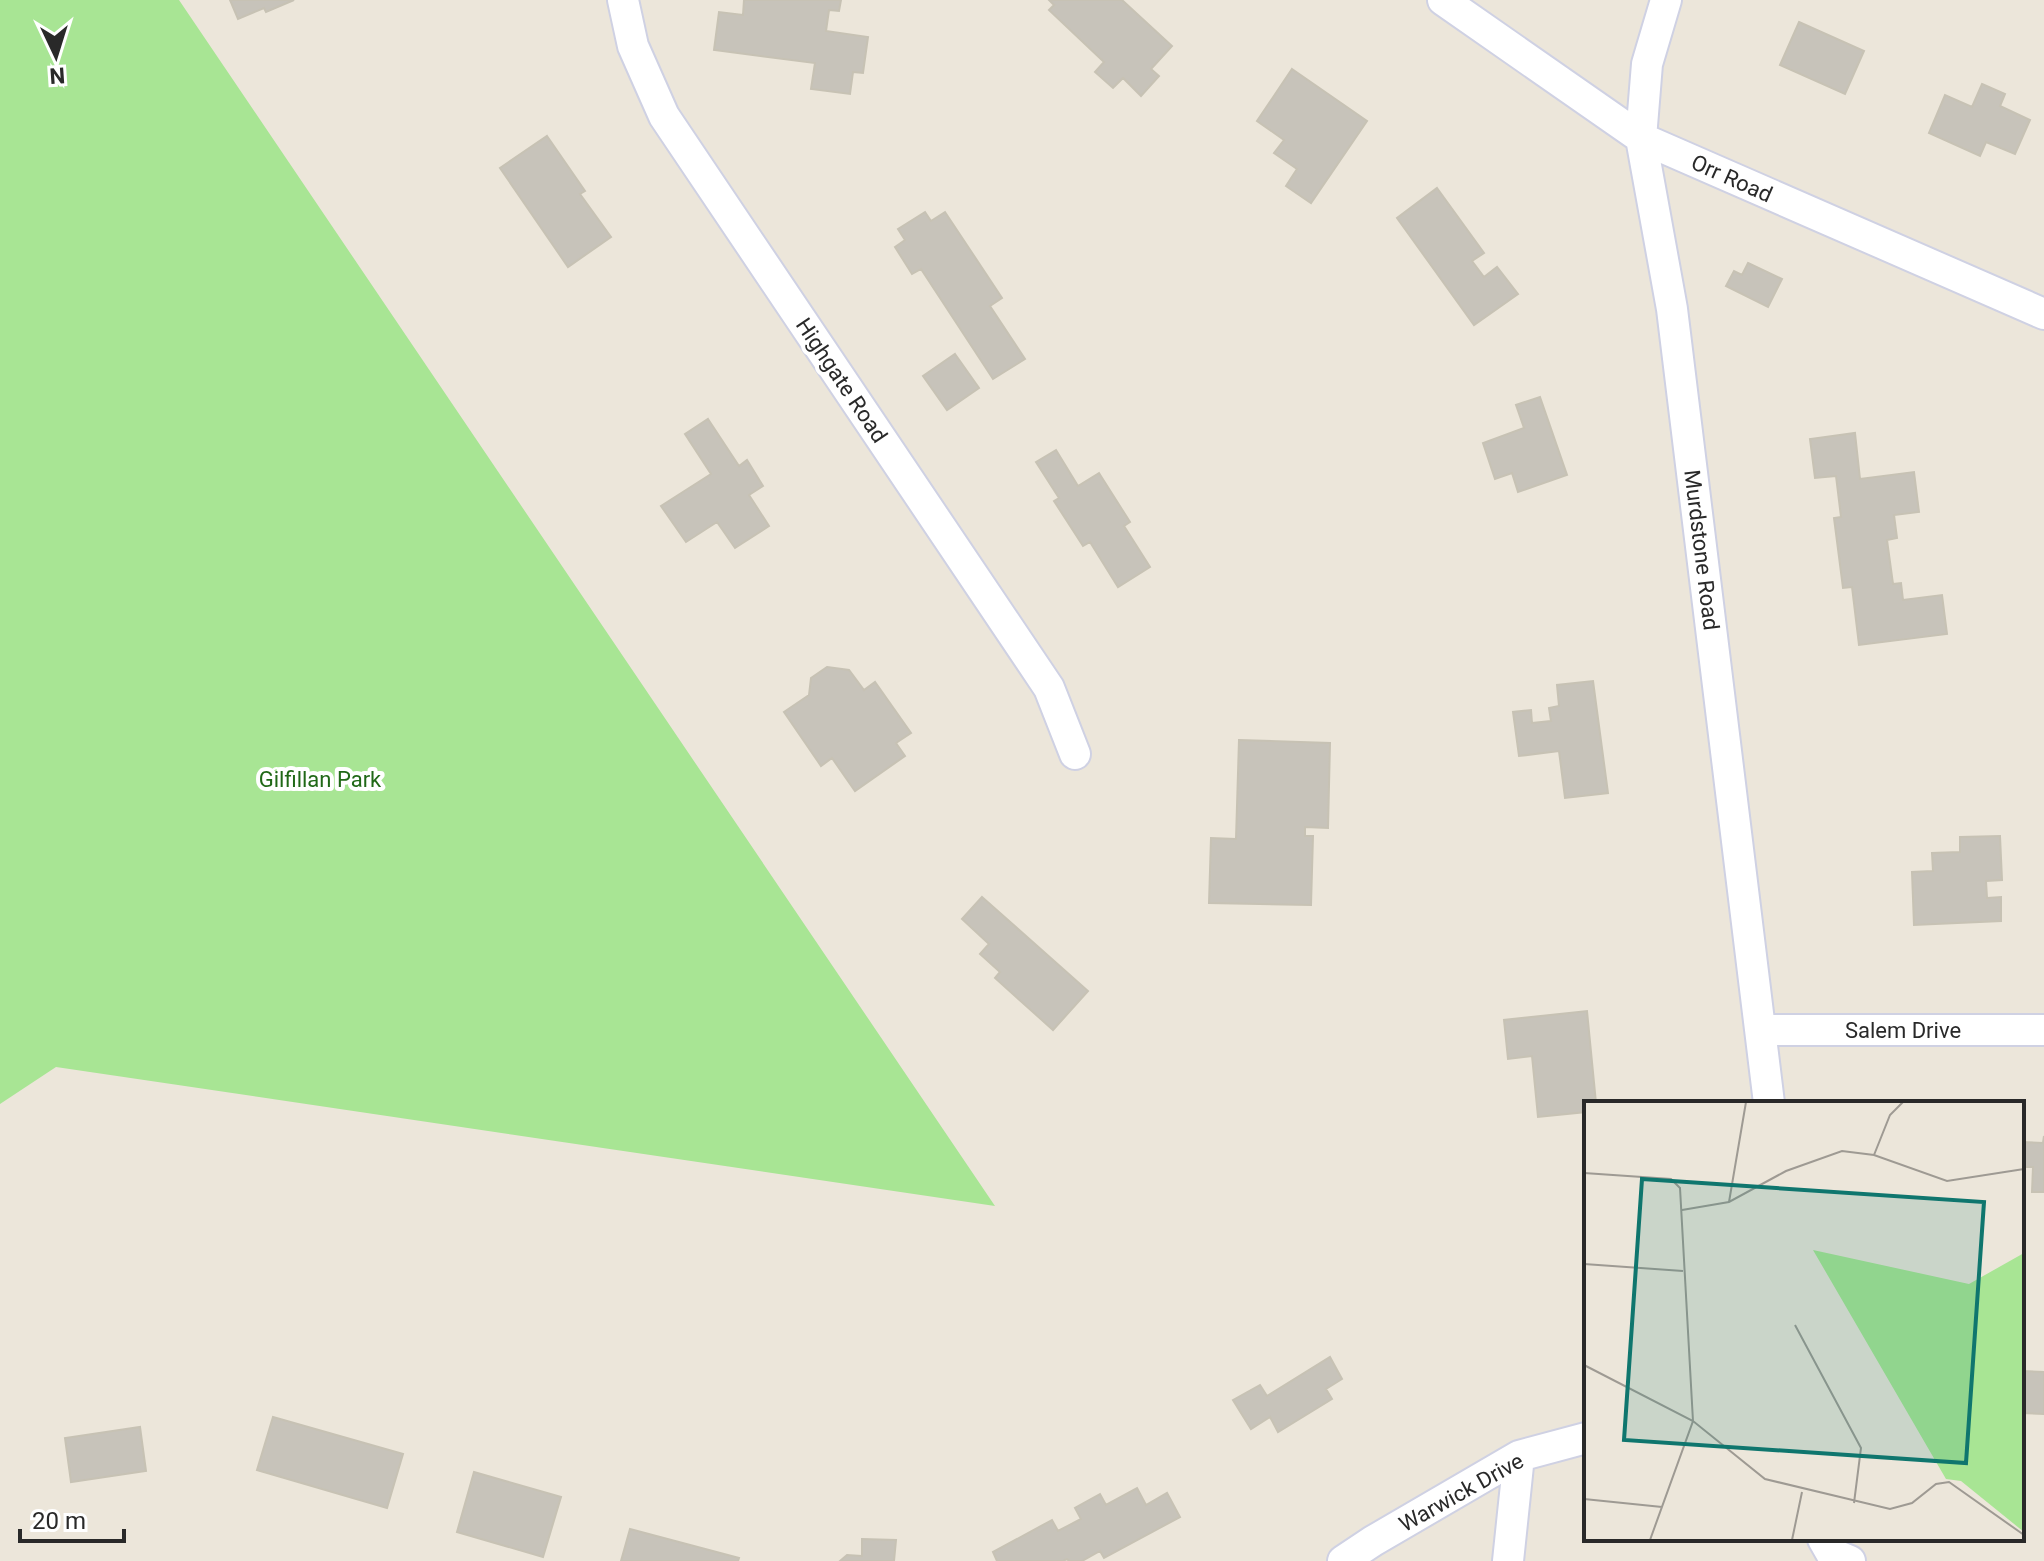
<svg xmlns="http://www.w3.org/2000/svg" width="2044" height="1561" viewBox="0 0 2044 1561" font-family="Roboto,sans-serif">
  <style>
    .park { fill: #a8e594 }
    .building { fill: #c7c3ba; stroke: #c7c2b4; stroke-width: 2 }
    .lines { fill: none; stroke-linecap: round; stroke-linejoin: round }
    .minor-casing { stroke: #cfd1e3; stroke-width: 34 }
    .minor { stroke: #fff; stroke-width: 30 }
    .labels { text-anchor: middle; stroke-width: 8; stroke-linejoin: round; paint-order: stroke }
    .street-label { font-size: 22px; fill: #292929; stroke: #fff }
    .park-label { font-size: 22px; fill: #206817; stroke: #fff }
    .inset-road { fill: none; stroke: #9e9a93; stroke-width: 2 }
    .view { fill: #0f766e; fill-opacity: 0.15; stroke: #0f766e; stroke-width: 4 }
    .inset-edge { fill: none; stroke: #292929; stroke-width: 4 }
  </style>
  <rect width="100%" height="100%" fill="#ece6da"/>
  <path class="park" d="M 0,0 L 179,0 L 995,1206 L 56,1067 L 0,1104 Z"/>
  <path class="building" d="M 230,0 L 294,0 L 266,12 L 264,8 L 238,19 Z
    M 744,0 L 841,0 L 839,11 L 829,10 L 826,31 L 868,37 L 863,73 L 853,72 L 850,94 L 811,89 L 815,63 L 714,50 L 719,12 L 743,15 Z
    M 1049,0 L 1122,0 L 1172,46 L 1151,69 L 1159,76 L 1141,96 L 1123,78 L 1113,88 L 1095,72 L 1104,62 L 1049,10 L 1054,5 Z
    M 1799,22 L 1864,51 L 1845,94 L 1780,65 Z
    M 1292,69 L 1367,121 L 1311,203 L 1286,186 L 1297,169 L 1274,153 L 1284,140 L 1257,121 Z
    M 1982,84 L 2005,94 L 2000,106 L 2030,120 L 2015,154 L 1986,142 L 1980,156 L 1929,133 L 1945,95 L 1972,107 Z
    M 547,136 L 585,191 L 580,194 L 611,237 L 568,267 L 500,168 Z
    M 1437,188 L 1484,253 L 1472,261 L 1484,277 L 1497,267 L 1518,294 L 1474,325 L 1397,218 Z
    M 925,212 L 931,221 L 945,212 L 1002,298 L 990,306 L 1025,359 L 993,379 L 921,269 L 912,274 L 895,247 L 905,240 L 898,229 Z
    M 1748,263 L 1782,279 L 1768,307 L 1726,286 L 1734,271 L 1742,275 Z
    M 955,354 L 979,388 L 947,410 L 923,376 Z
    M 1540,397 L 1567,475 L 1518,492 L 1512,473 L 1495,479 L 1483,443 L 1524,428 L 1516,405 Z
    M 708,419 L 739,466 L 747,460 L 763,486 L 749,495 L 769,526 L 735,548 L 717,522 L 686,542 L 661,506 L 711,474 L 685,434 Z
    M 1855,433 L 1860,479 L 1914,472 L 1919,512 L 1894,515 L 1897,538 L 1887,540 L 1893,584 L 1901,583 L 1903,600 L 1942,595 L 1947,634 L 1859,645 L 1852,587 L 1843,588 L 1834,518 L 1841,517 L 1836,476 L 1815,478 L 1810,439 Z
    M 1056,450 L 1078,486 L 1099,473 L 1130,522 L 1124,526 L 1150,567 L 1118,587 L 1090,542 L 1083,546 L 1054,501 L 1059,498 L 1036,462 Z
    M 827,667 L 849,670 L 864,690 L 875,682 L 911,733 L 896,743 L 905,756 L 855,791 L 832,758 L 821,766 L 784,712 L 809,695 L 811,678 Z
    M 1593,681 L 1608,793 L 1565,798 L 1559,751 L 1519,756 L 1513,712 L 1531,710 L 1532,723 L 1551,721 L 1549,708 L 1559,706 L 1557,685 Z
    M 1239,740 L 1330,743 L 1328,828 L 1305,827 L 1305,836 L 1313,836 L 1311,905 L 1209,903 L 1211,838 L 1236,839 Z
    M 2000,836 L 2002,880 L 1986,881 L 1987,898 L 2001,897 L 2001,921 L 1914,925 L 1912,872 L 1933,871 L 1932,853 L 1960,852 L 1960,837 Z
    M 982,897 L 1088,991 L 1053,1030 L 995,978 L 1000,972 L 980,954 L 989,944 L 962,919 Z
    M 1587,1011 L 1596,1103 L 1586,1103 L 1586,1112 L 1538,1117 L 1532,1056 L 1508,1059 L 1504,1020 Z
    M 2044,1136 L 2044,1192 L 2032,1192 L 2033,1167 L 2022,1167 L 2022,1142 L 2043,1143 Z
    M 1330,1357 L 1342,1379 L 1326,1389 L 1332,1399 L 1278,1432 L 1270,1417 L 1251,1429 L 1233,1400 L 1260,1385 L 1267,1396 Z
    M 2022,1371 L 2044,1372 L 2044,1414 L 2022,1413 Z
    M 273,1417 L 403,1454 L 387,1508 L 257,1470 Z
    M 140,1427 L 146,1471 L 71,1482 L 65,1438 Z
    M 474,1472 L 561,1497 L 543,1557 L 457,1532 Z
    M 1137,1488 L 1146,1505 L 1167,1493 L 1180,1517 L 1104,1558 L 1100,1551 L 1082,1561 L 1069,1561 L 1067,1559 L 1063,1561 L 997,1561 L 993,1552 L 1052,1520 L 1058,1531 L 1081,1519 L 1075,1508 L 1100,1494 L 1106,1505 Z
    M 630,1529 L 739,1558 L 738,1561 L 621,1561 Z
    M 862,1539 L 896,1540 L 894,1561 L 840,1561 L 847,1555 L 862,1556 Z"/>
  <g class="lines">
    <defs>
      <path id="minor" d="M 623,0 L 633,46 L 664,116 L 1049,688 L 1075,754
        M 1443,0 L 1641,138 L 2044,314
        M 1666,0 L 1647,64 L 1641,138 L 1672,309 L 1769,1103
        M 1762,1030 L 2044,1030
        M 1823,1539 L 1831,1553 L 1850,1561
        M 1343,1561 L 1373,1541 L 1519,1456 L 1586,1438
        M 1508,1561 L 1519,1456"/>
    </defs>
    <use href="#minor" class="minor-casing"/>
    <use href="#minor" class="minor"/>
  </g>
  <g class="labels">
    <g class="street-label">
      <text transform="translate(1732 178) rotate(24)" y="8">Orr Road</text>
      <text transform="translate(842 380) rotate(56)" y="8">Highgate Road</text>
      <text transform="translate(1702 550) rotate(83)" y="8">Murdstone Road</text>
      <text x="1903" y="1038">Salem Drive</text>
      <text transform="translate(1461 1492) rotate(-29)" y="8">Warwick Drive</text>
    </g>
    <g class="park-label">
      <text x="320" y="787">Gilfillan Park</text>
    </g>
  </g>
  <g transform="translate(1584 1101)">
    <rect width="440" height="440" fill="#ece6da"/>
    <path d="M 229,149 L 385,183 L 440,152 L 440,431 L 377,380 L 362,378 Z" fill="#a8e594"/>
    <path class="inset-road" d="M 290,54 L 306,14 L 319,1M 0,72 L 87,78 L 96,87 L 109,320 L 66,439M 145,101 L 162,1M 98,109 L 145,101 L 202,70 L 258,50 L 290,54 L 363,80 L 440,68M 0,163 L 99,170M 211,224 L 277,347 L 270,402M 0,264 L 109,320 L 181,378 L 306,408 L 328,402 L 352,383 L 365,381 L 440,434M 0,398 L 78,406M 208,439 L 218,391"/>
    <path class="view" d="M 58,78 L 400,101 L 382,362 L 40,339 Z"/>
    <rect width="440" height="440" class="inset-edge"/>
  </g>
  <g transform="translate(56 56) rotate(176)" stroke="#ffffff" stroke-width="6" paint-order="stroke">
  <path d="M0-6L14 30L0 20L-14 30Z" fill="#292929"/>
  <text y="-12" font-size="22" font-weight="bold" text-anchor="middle" fill="#292929">N</text>
  </g>
  <path d="M20 1529v12h104v-12" fill="none" stroke="#292929" stroke-width="4"/>
  <text x="32" y="1529" font-size="24" fill="#292929" stroke="#ffffff" stroke-width="6" paint-order="stroke">20 m</text>
</svg>
